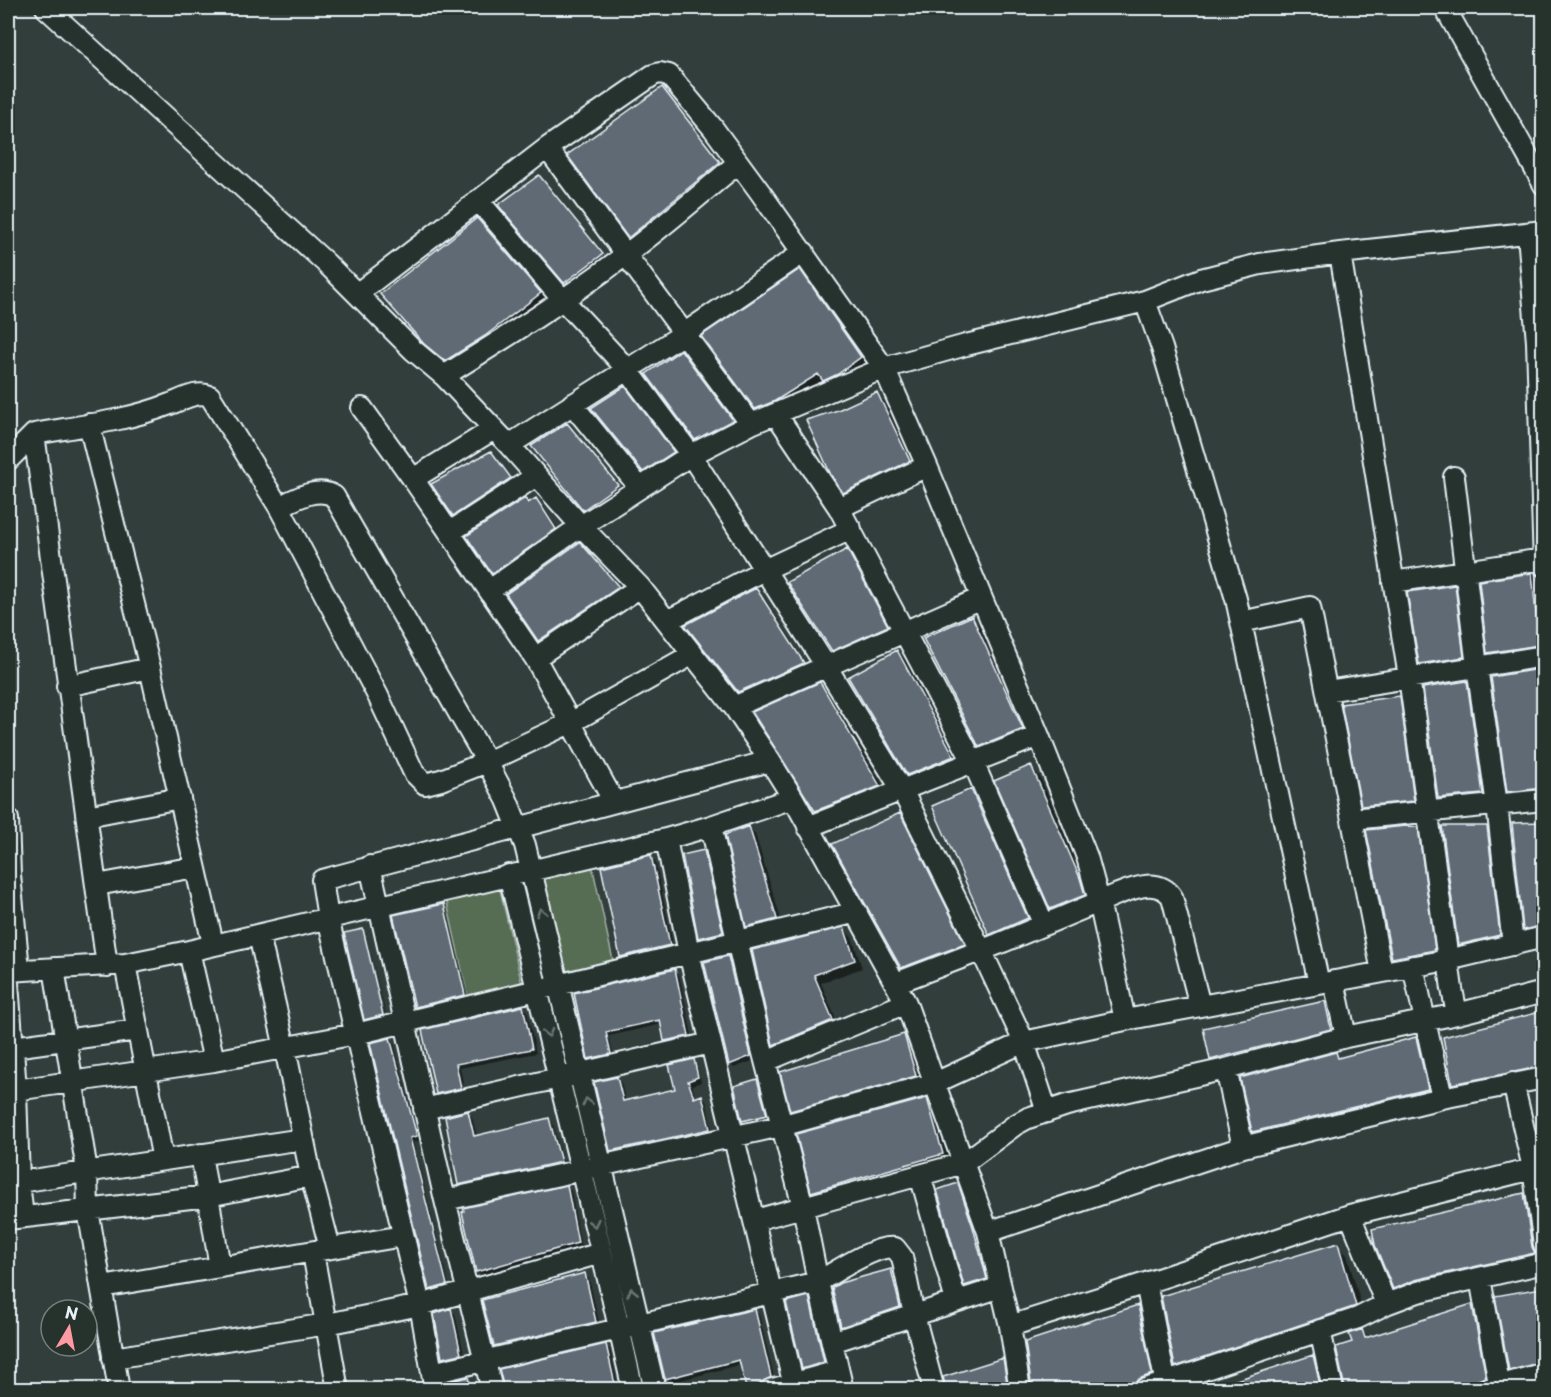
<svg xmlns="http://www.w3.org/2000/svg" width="1551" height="1397" viewBox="0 0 1551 1397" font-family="'Playpen Sans',sans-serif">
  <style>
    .green { fill: #566d52; stroke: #9fafa5; stroke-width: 1.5 }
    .shadow { fill: #0007 }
    .building { fill: #606a74; stroke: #e8f1f8; stroke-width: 1.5 }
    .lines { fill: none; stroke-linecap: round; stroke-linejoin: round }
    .street-casing { stroke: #e8f1f8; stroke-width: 24 }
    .street { stroke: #26332d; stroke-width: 20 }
    .oneway { stroke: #6a7674 }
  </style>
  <rect width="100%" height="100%" fill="#323e3b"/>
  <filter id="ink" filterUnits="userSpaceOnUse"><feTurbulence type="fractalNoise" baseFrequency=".0167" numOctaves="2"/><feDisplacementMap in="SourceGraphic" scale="12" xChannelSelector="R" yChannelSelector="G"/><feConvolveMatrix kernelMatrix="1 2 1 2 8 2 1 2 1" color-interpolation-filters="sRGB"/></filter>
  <g filter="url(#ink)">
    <path class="green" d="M 592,865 L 614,965 L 560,977 L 535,879 Z
      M 499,885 L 523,989 L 469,1002 L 446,898 Z"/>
    <path class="shadow" d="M 662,89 L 672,99 L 728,173 L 639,246 L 629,237 Z
      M 539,177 L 611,264 L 575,291 L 565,282 Z
      M 477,220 L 550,303 L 455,370 L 436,353 Z
      M 800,271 L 809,281 L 870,367 L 766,418 L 756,408 Z
      M 681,352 L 690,361 L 741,430 L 705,448 L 696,439 Z
      M 877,394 L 884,401 L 916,468 L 851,499 L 844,492 L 839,411 Z
      M 631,395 L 679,459 L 651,478 L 644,471 Z
      M 574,432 L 624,492 L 591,516 L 533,446 Z
      M 491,453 L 516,485 L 461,522 L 454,515 Z
      M 525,500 L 529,504 L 535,500 L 545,510 L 565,539 L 503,582 L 493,573 Z
      M 846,551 L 856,560 L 896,636 L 843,659 L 833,650 Z
      M 589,553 L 627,597 L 549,650 L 539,640 L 508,594 Z
      M 1532,574 L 1541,584 L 1544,654 L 1498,662 L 1489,652 Z
      M 1454,586 L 1464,596 L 1472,666 L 1430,673 L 1420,663 Z
      M 755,590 L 765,599 L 812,673 L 748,701 L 739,691 Z
      M 971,618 L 981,627 L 1031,739 L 989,755 L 980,746 Z
      M 897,651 L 907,661 L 963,766 L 918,784 L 908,774 Z
      M 1539,671 L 1544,675 L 1544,798 L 1518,800 L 1509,791 Z
      M 1466,682 L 1476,692 L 1492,803 L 1449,807 L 1439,798 Z
      M 819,684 L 829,694 L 889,795 L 826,820 L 816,810 Z
      M 1399,698 L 1408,707 L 1423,810 L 1372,815 L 1363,805 Z
      M 1031,767 L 1040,777 L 1089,889 L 1093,904 L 1061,918 L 1051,908 Z
      M 971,790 L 981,800 L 1036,928 L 999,943 L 990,934 Z
      M 900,815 L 909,824 L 973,953 L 911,977 L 902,967 Z
      M 1544,823 L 1544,936 L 1534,938 L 1525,929 Z
      M 1486,827 L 1496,837 L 1508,944 L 1469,954 L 1460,945 Z
      M 748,828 L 755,834 L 783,926 L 755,933 L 748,926 Z
      M 1417,828 L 1426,838 L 1443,959 L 1402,967 L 1393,958 Z
      M 704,851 L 708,856 L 726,936 L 704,942 L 700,938 Z
      M 650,857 L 655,861 L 674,949 L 626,961 L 622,957 Z
      M 443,905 L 447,910 L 469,999 L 420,1011 L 416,1007 Z
      M 844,929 L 852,938 L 862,968 L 821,983 L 840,1029 L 783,1053 L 775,1044 L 753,951 Z
      M 363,931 L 366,934 L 363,934 L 383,1020 L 370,1023 L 366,1019 L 346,935 Z
      M 366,934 L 387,1019 L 386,1019 Z
      M 728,957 L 732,962 L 755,1060 L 734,1068 L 730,1064 Z
      M 674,970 L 679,975 L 693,1040 L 670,1045 L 666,1041 L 662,1024 L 609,1036 L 614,1058 L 594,1062 L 590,1058 L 575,994 Z
      M 1324,1003 L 1334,1012 L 1340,1038 L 1220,1069 L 1211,1060 Z
      M 523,1007 L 527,1012 L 536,1053 L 460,1068 L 465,1092 L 442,1097 L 438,1093 L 424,1031 Z
      M 1544,1013 L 1544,1077 L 1463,1093 L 1453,1083 L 1445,1038 Z
      M 903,1036 L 913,1045 L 925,1085 L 801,1120 L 792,1110 Z
      M 1416,1039 L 1424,1047 L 1435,1097 L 1262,1140 L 1253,1132 L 1242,1079 L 1336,1054 L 1341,1058 Z
      M 390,1040 L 394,1044 L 420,1141 L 413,1142 L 450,1289 L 434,1294 L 430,1289 Z
      M 693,1061 L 697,1065 L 701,1082 L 692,1085 L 696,1099 L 702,1097 L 706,1101 L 713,1133 L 616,1155 L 612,1151 L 617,1078 L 621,1083 L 626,1102 L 676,1090 Z
      M 757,1080 L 761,1085 L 770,1119 L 748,1125 L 743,1120 Z
      M 926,1099 L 936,1109 L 952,1163 L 822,1200 L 813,1191 Z
      M 468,1113 L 472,1117 L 477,1136 L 549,1119 L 553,1124 L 564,1166 L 464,1188 L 460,1184 Z
      M 957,1185 L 964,1192 L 980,1235 L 993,1286 L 972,1292 L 966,1286 L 939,1191 Z
      M 567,1187 L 571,1191 L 581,1248 L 482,1275 L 477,1271 Z
      M 1524,1195 L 1533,1204 L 1541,1257 L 1403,1297 L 1394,1288 Z
      M 1337,1245 L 1347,1255 L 1364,1315 L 1185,1375 L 1176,1366 Z
      M 890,1271 L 897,1278 L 906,1314 L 849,1333 L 842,1326 Z
      M 585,1275 L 589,1279 L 600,1326 L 499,1350 L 495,1345 Z
      M 1544,1289 L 1544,1372 L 1520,1379 L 1510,1370 L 1497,1297 Z
      M 809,1298 L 813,1302 L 828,1367 L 808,1372 L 804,1368 Z
      M 1472,1306 L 1481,1314 L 1494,1386 L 1486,1390 L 1346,1390 L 1354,1343 L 1362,1331 L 1369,1338 Z
      M 1138,1307 L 1147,1316 L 1160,1383 L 1145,1390 L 1035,1390 L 1026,1343 Z
      M 451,1310 L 455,1314 L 465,1358 L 447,1362 L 443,1358 Z
      M 755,1311 L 759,1315 L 775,1382 L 764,1390 L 748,1390 L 742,1364 L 670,1383 L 666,1378 Z
      M 606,1346 L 610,1350 L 619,1390 L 505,1390 L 501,1371 Z
      M 1313,1356 L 1322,1365 L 1327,1390 L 1212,1390 Z
      M 1002,1360 L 1011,1369 L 1015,1390 L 947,1390 L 945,1378 Z
      M 467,1379 L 472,1383 L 473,1390 L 448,1390 Z
      M 918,1380 L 927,1390 L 885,1390 Z"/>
    <path class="building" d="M 662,87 L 720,162 L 628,238 L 567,155 Z
      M 539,175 L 603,254 L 564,283 L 498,205 Z
      M 477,218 L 541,293 L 485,336 L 445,361 L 424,344 L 380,294 Z
      M 800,269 L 861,357 L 838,374 L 823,381 L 818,374 L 775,401 L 755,409 L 701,336 Z
      M 681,350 L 733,420 L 695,440 L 646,374 Z
      M 625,386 L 674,452 L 643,472 L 591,408 Z
      M 877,392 L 910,461 L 843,493 L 831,475 L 806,420 L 838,410 Z
      M 567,423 L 618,485 L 583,510 L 531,446 Z
      M 491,451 L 511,478 L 453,516 L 431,484 Z
      M 525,498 L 528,503 L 536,498 L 556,529 L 492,574 L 466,536 Z
      M 580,542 L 619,587 L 538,641 L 506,594 Z
      M 847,549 L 888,626 L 832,651 L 787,582 Z
      M 1532,573 L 1539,645 L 1487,653 L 1479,581 Z
      M 1455,585 L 1464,657 L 1419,664 L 1407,592 Z
      M 756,588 L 804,663 L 738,692 L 685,625 Z
      M 972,616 L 1023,729 L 979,747 L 923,638 Z
      M 897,650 L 954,756 L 907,775 L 848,677 Z
      M 1539,669 L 1544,709 L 1544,788 L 1507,792 L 1491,677 Z
      M 1467,681 L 1483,794 L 1438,798 L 1423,688 Z
      M 820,682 L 880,786 L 815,811 L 752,712 Z
      M 1400,696 L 1414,801 L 1361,806 L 1341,704 Z
      M 1031,765 L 1080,878 L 1085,895 L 1050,909 L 994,781 Z
      M 971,789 L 1028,918 L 989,935 L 932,806 Z
      M 900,813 L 965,944 L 901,968 L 832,844 Z
      M 1544,822 L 1544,925 L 1523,930 L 1512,823 Z
      M 749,826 L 777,919 L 746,927 L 725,835 Z
      M 1406,826 L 1418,827 L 1435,950 L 1392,958 L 1366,830 Z
      M 1442,826 L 1487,826 L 1500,935 L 1458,945 Z
      M 704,850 L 723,932 L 698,938 L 682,855 Z
      M 651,855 L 670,945 L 620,957 L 601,867 Z
      M 444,904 L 465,995 L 415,1007 L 393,915 Z
      M 844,927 L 855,960 L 814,975 L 833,1020 L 773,1045 L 752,950 Z
      M 363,929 L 383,1015 L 364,1020 L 344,933 Z
      M 728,956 L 751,1056 L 729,1065 L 704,962 Z
      M 675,969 L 689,1036 L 664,1041 L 660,1020 L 606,1032 L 611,1054 L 588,1059 L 574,993 Z
      M 1325,1001 L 1331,1029 L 1210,1060 L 1203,1028 Z
      M 523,1006 L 532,1049 L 456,1064 L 461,1088 L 436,1094 L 422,1030 Z
      M 1540,1012 L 1544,1027 L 1544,1066 L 1452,1084 L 1443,1037 Z
      M 904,1034 L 916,1076 L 790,1111 L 780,1072 Z
      M 1416,1037 L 1428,1089 L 1252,1132 L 1240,1078 L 1336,1052 L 1338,1058 Z
      M 390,1038 L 417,1136 L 410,1138 L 447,1285 L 429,1290 L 370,1043 Z
      M 694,1059 L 698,1077 L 688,1081 L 694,1098 L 702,1095 L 710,1129 L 610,1151 L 594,1082 L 617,1077 L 623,1101 L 675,1089 L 669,1065 Z
      M 757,1079 L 767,1115 L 742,1121 L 734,1086 Z
      M 927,1098 L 943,1154 L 811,1192 L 796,1134 Z
      M 468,1111 L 474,1136 L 549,1118 L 561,1162 L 458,1185 L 445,1117 Z
      M 958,1183 L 973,1227 L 987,1279 L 964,1286 L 937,1190 Z
      M 567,1185 L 578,1243 L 476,1272 L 462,1212 L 464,1211 L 463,1208 Z
      M 1524,1193 L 1532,1247 L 1535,1253 L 1415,1280 L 1393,1289 L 1375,1245 L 1372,1229 Z
      M 1338,1243 L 1356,1306 L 1175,1367 L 1161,1296 Z
      M 891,1269 L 900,1307 L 841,1327 L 832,1288 L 840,1283 Z
      M 585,1273 L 596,1322 L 494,1346 L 482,1300 Z
      M 1541,1288 L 1544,1302 L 1544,1361 L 1509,1371 L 1495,1296 Z
      M 809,1296 L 824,1362 L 802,1369 L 786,1302 Z
      M 1472,1304 L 1486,1377 L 1476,1381 L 1472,1388 L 1345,1389 L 1336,1347 L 1352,1342 L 1349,1334 L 1362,1329 L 1365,1338 Z
      M 1138,1305 L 1152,1374 L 1139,1379 L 1132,1386 L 1122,1389 L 1032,1389 L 1025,1342 Z
      M 451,1308 L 461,1354 L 442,1358 L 434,1314 Z
      M 755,1309 L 771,1377 L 760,1384 L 746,1388 L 739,1360 L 665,1379 L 654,1333 Z
      M 606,1344 L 616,1389 L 504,1389 L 499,1369 Z
      M 1313,1355 L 1321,1389 L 1216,1389 L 1215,1387 Z
      M 1003,1358 L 1008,1389 L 946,1389 L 943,1377 Z
      M 468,1377 L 471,1389 L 447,1389 L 446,1382 Z"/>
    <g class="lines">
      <defs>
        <path id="street" d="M 46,8 L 326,263 L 413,350 L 444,376 L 509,445 L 581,526 L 640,587 L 734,707 L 770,761 L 793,798 L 906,1003 L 988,1232 L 1010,1326 L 1020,1390
          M 1445,8 L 1544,185
          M 547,148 L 751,424
          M 478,200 L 563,300 L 627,369 L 691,455 L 826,666 L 902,790 L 981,950 L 1024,1042 L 1047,1112
          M 1528,234 L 1537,342 L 1544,566
          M 358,293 L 547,148 L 653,75 L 660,73 L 669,75 L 713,128 L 760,192 L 884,368 L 927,466 L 1039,736 L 1087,857 L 1099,901 L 1125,1020
          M 444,376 C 505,338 566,300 624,256 C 663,227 700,195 738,163
          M 572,404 L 640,488
          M 362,408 L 413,479 L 535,658 L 614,802
          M 776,414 L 839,508 L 973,762 L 1044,925
          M 89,424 L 150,668 L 213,944
          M 34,434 C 79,426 127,421 170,404 C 182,400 197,390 210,396 L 279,507 L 378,696 L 414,773 L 425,784 L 441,780 L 487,762 L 572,722 L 693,654
          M 509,445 L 685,333 L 804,252
          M 8,460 L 34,434 L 107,966
          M 1454,477 L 1477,667 L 1497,805 L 1513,945
          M 413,479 L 494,429
          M 279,507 C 295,499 317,486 334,496 L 487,762 L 507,800 L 525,845 L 655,1390
          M 839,508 L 927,466
          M 450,532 L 536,476
          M 1393,582 L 1543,559
          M 490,590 L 581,526 L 691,455 L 751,424 L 884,368 L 966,345 L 1145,301
          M 667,621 L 764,570 L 851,529
          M 1241,622 L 1310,607 L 1382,972
          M 535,658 L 640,587
          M 67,686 L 150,668
          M 1327,691 L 1544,656
          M 734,707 L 981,598
          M 87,816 L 180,798
          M 8,819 L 10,875 L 19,970
          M 1352,819 L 1544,800
          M 808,827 L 1039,736
          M 666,839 L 689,953 L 795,1390
          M 370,866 L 445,1200 L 492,1390
          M 509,875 L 608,1279 L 633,1390
          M 97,885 L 195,867
          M 259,935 L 285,1048 L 311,1176 L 330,1248
          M 189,951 L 214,1061
          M 125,964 L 163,1160
          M 1413,966 L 1442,1098
          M 54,968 L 87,1171 L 88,1210 L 119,1390
          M 8,971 L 125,964 L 189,951 L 666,839 L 711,826 L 793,798
          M 1334,981 L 1346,1037
          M 8,983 L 16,1090 L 19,1182 L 23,1217
          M 896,983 L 998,944 L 1118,894 C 1136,887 1159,878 1172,897 L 1200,1006
          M 1319,984 L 1236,599 L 1162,348 L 1145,301 L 1201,279 L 1260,264 L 1340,253
          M 1457,1014 L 1452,989 L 1409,677 L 1340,253 L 1544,231
          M 13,1047 L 137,1030
          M 766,1061 L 906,1003
          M 1226,1069 L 1243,1147
          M 1513,1083 L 1533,1168 L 1544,1245
          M 16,1090 L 214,1061 L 356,1034 L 857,912
          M 424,1109 L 711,1043
          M 201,1154 L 220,1267
          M 920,1175 L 956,1301
          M 19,1182 L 303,1139
          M 445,1200 L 781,1126 L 935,1083 L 1024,1042 L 1125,1020 L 1448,960 L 1544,937
          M 1350,1215 L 1386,1304
          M 8,1219 L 208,1196 L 311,1176
          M 755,1220 L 964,1163 L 1015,1125 L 1028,1118 L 1067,1105 L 1226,1069 L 1346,1037 L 1457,1014 L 1544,992
          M 988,1232 L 1243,1147 L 1442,1098 L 1544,1078
          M 313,1253 L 338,1390
          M 1480,1278 L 1499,1384
          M 1146,1283 L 1167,1390
          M 102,1287 L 403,1236
          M 1010,1326 L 1146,1283 L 1350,1215 L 1544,1166
          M 1320,1330 L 1333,1390
          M 832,1342 L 1001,1287
          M 113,1358 L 327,1324 L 420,1305 L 601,1253
          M 432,1373 L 818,1282 L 803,1207 L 761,1045 L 711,826
          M 435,1390 L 420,1305 L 328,918 L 322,880 L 770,761
          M 770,1390 L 838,1371
          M 843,1390 L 818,1282 C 835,1272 876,1244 895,1248 L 902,1257 L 914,1315 L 934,1390
          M 1143,1390 L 1358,1318 L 1386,1304 L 1418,1292 L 1544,1263
          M 1484,1390 L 1544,1373"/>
      </defs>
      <use href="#street" class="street-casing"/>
      <use href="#street" class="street"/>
    </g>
    <defs><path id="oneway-chevron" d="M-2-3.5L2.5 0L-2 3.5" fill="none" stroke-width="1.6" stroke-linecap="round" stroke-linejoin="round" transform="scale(1.5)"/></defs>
    <g class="oneway">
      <use href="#oneway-chevron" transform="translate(541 912) rotate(-104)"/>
      <use href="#oneway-chevron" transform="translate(548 1033) rotate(75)"/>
      <use href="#oneway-chevron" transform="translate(587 1102) rotate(-104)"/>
      <use href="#oneway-chevron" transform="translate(594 1223) rotate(77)"/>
      <use href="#oneway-chevron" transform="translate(632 1292) rotate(-103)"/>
    </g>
  </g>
  <rect width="1551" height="1397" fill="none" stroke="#26332d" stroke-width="30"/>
  <rect x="15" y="15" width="1521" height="1367" fill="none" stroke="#e8f1f8" stroke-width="2" filter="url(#ink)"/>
  <g transform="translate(69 1328) rotate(10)"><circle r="28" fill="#26332d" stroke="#747f7e" stroke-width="1.5"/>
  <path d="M0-4.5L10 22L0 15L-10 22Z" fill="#ff9aa2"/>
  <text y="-9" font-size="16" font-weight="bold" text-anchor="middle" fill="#e8f1f8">N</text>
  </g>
</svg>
